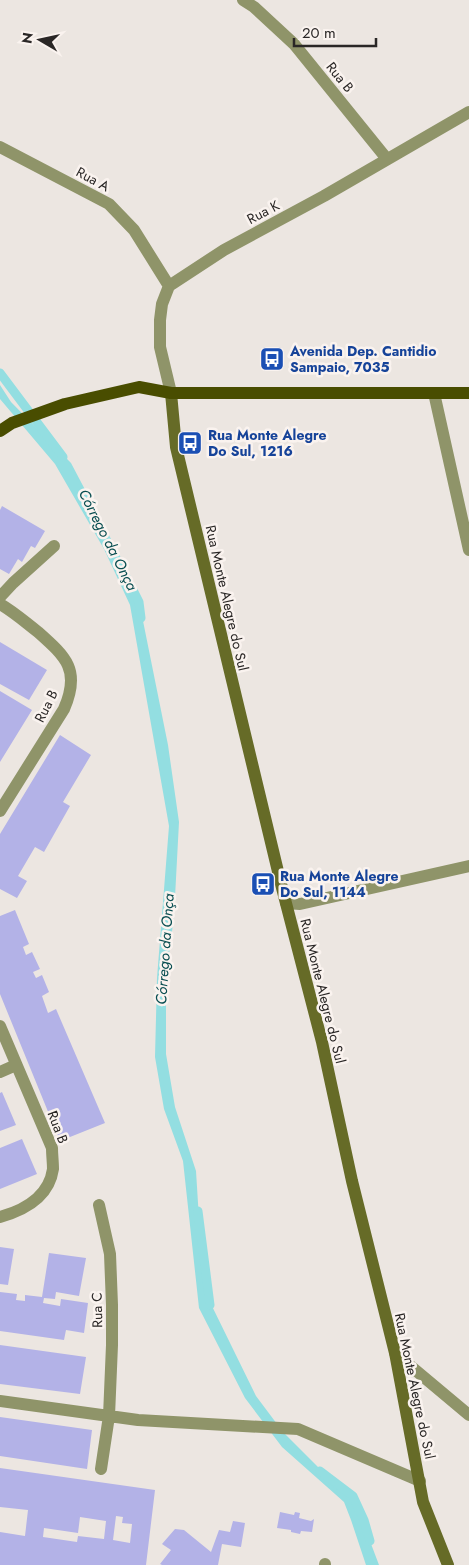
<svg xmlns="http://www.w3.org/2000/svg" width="469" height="1565" viewBox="0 0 469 1565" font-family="Jost,sans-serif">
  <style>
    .water { fill: #93dee1 }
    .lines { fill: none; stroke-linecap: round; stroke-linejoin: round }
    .stream { stroke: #93dee1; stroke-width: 9 }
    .building { fill: #b3b2e7; fill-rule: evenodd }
    .lane { stroke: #8f9469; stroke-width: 12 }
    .street { stroke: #8f9469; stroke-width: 12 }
    .secondary { stroke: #666b27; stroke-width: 12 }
    .primary { stroke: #494d00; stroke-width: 12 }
    .labels { text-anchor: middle; stroke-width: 5; stroke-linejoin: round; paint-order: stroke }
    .street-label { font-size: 14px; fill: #2a2726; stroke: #faf3ef }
    .transit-label { font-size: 14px; font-weight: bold; fill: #164399; stroke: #faf3ef; text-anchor: start }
    .water-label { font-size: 15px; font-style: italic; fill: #094e51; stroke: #faf3ef }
  </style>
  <rect width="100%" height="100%" fill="#ece6e1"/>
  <path class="water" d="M 0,385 L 11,402 L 71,463 L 131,577 L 140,606 L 168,745 L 179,822 L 174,916 L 166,977 L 166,1054 L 175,1107 L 196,1171 L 199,1219 L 208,1298 L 256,1396 L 283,1432 L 328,1477 L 353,1496 L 379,1565 L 366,1565 L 351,1520 L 344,1502 L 282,1447 L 245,1398 L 199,1308 L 183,1161 L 164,1109 L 155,1057 L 157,978 L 169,826 L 130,605 L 104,549 L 55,464 L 0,399 Z"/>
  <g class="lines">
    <path class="stream" d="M 0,373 L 63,457
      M 133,590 L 139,602 L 141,618
      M 198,1211 L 210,1305
      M 320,1471 L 353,1496 L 364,1520 L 370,1541"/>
  </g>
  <path class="building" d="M 2,506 L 45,531 L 35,548 L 31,546 L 22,562 L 18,559 L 9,574 L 0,569 L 0,510 Z
    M 0,642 L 47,670 L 29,700 L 0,684 Z
    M 0,691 L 32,710 L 0,762 Z
    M 60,735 L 91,755 L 63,802 L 70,806 L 44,852 L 35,847 L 18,876 L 27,881 L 17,898 L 0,889 L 0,834 Z
    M 15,910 L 29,944 L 23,947 L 26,955 L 32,952 L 40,969 L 33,972 L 36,978 L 42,975 L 49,992 L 42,996 L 48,1013 L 56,1009 L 105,1123 L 60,1141 L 0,994 L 0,916 Z
    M 2,1092 L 16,1125 L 0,1131 L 0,1093 Z
    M 22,1139 L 37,1174 L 0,1189 L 0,1148 Z
    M 0,1247 L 14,1249 L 8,1285 L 0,1284 Z
    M 49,1253 L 86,1258 L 79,1296 L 56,1292 L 55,1299 L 44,1298 L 43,1303 L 60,1306 L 61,1299 L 88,1303 L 84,1333 L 66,1330 L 64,1340 L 0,1331 L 0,1292 L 17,1294 L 16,1300 L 25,1301 L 25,1295 L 42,1297 Z
    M 0,1345 L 86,1357 L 80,1394 L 0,1384 Z
    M 0,1417 L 92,1430 L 87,1469 L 0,1456 Z
    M 0,1468 L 155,1490 L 146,1565 L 0,1565 L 0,1532 L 25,1536 L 28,1510 L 0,1507 ZM 116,1516 L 123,1517 L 122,1523 L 132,1524 L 130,1543 L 113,1540 ZM 80,1517 L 106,1521 L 104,1539 L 78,1536 L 77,1542 L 43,1537 L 44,1528 L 78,1533 Z
    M 280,1512 L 294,1515 L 295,1512 L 300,1513 L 299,1518 L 311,1521 L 314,1519 L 312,1532 L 301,1531 L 300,1534 L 291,1532 L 291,1530 L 277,1528 Z
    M 233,1521 L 245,1523 L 241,1547 L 222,1544 L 218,1565 L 162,1565 L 160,1564 L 171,1550 L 162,1544 L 175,1529 L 184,1530 L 211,1552 L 219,1530 L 230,1532 Z"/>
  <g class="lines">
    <path class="lane" d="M 286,903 L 300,904 L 469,866"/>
    <path class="street" d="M 243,0 L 254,7 L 294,44 L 387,159
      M 0,147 L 109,204 L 134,230 L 169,286
      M 171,393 L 160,347 L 160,320 L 162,304 L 169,286 L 224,250 L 324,196 L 469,112
      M 434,393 L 469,550
      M 0,597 L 13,583 L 54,546
      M 0,604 C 14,612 25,622 38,632 C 66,657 81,670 64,709 L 0,811
      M 0,1026 L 52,1148 C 52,1155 53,1162 53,1169 C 49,1197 25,1210 0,1217
      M 0,1072 L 16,1065
      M 99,1205 L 110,1254 L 112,1305 L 112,1345 L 109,1416 L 101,1469
      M 395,1353 L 469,1415
      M 0,1401 L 138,1420 L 298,1429 L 420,1481
      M 325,1565 L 325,1564"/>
    <path class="secondary" d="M 171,393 L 176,447 L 281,884 L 322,1042 L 352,1181 L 395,1353 L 423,1502 L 448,1565"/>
    <path class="primary" d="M 0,431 L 12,423 L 65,404 L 139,387 L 171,393 L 469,393"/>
  </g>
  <defs>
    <symbol id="bus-square" viewBox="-11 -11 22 22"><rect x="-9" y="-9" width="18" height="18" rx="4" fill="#1a4fb4" stroke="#faf3ef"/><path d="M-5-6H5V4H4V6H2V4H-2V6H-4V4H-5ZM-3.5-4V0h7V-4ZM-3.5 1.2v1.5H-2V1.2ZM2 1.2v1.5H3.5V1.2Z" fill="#fff"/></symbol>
  </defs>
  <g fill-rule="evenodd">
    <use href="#bus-square" x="258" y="345" width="28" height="28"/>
    <use href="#bus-square" x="176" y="429" width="28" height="28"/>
    <use href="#bus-square" x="249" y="870" width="28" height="28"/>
  </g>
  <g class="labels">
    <g class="street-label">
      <text transform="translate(340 77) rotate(51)" y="5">Rua B</text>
      <text transform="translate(93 179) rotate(28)" y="5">Rua A</text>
      <text transform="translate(263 212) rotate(-28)" y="5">Rua K</text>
      <text transform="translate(227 598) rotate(77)" y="5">Rua Monte Alegre do Sul</text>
      <text transform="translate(46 706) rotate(-63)" y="5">Rua B</text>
      <text transform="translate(323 991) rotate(76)" y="5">Rua Monte Alegre do Sul</text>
      <text transform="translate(58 1127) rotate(69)" y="5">Rua B</text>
      <text transform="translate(97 1310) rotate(-91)" y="5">Rua C</text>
      <text transform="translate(415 1386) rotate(78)" y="5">Rua Monte Alegre do Sul</text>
    </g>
    <g class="transit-label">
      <text x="290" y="356">Avenida Dep. Cantidio<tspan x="290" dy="16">Sampaio, 7035</tspan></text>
      <text x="208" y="440">Rua Monte Alegre<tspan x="208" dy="16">Do Sul, 1216</tspan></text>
      <text x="280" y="881">Rua Monte Alegre<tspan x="280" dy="16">Do Sul, 1144</tspan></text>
    </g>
    <g class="water-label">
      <text transform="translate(108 540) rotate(63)" y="5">Córrego da Onça</text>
      <text transform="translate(165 949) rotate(-86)" y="5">Córrego da Onça</text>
    </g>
  </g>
  <g transform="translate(40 40) rotate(279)" stroke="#faf3ef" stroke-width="4" paint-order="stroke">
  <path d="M0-4L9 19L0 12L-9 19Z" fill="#2a2726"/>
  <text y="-8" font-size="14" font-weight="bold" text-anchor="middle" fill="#2a2726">N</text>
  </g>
  <path d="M294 38v8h82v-8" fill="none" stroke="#2a2726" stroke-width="2.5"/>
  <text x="302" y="38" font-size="15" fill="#2a2726" stroke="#faf3ef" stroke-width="4" paint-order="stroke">20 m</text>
</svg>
